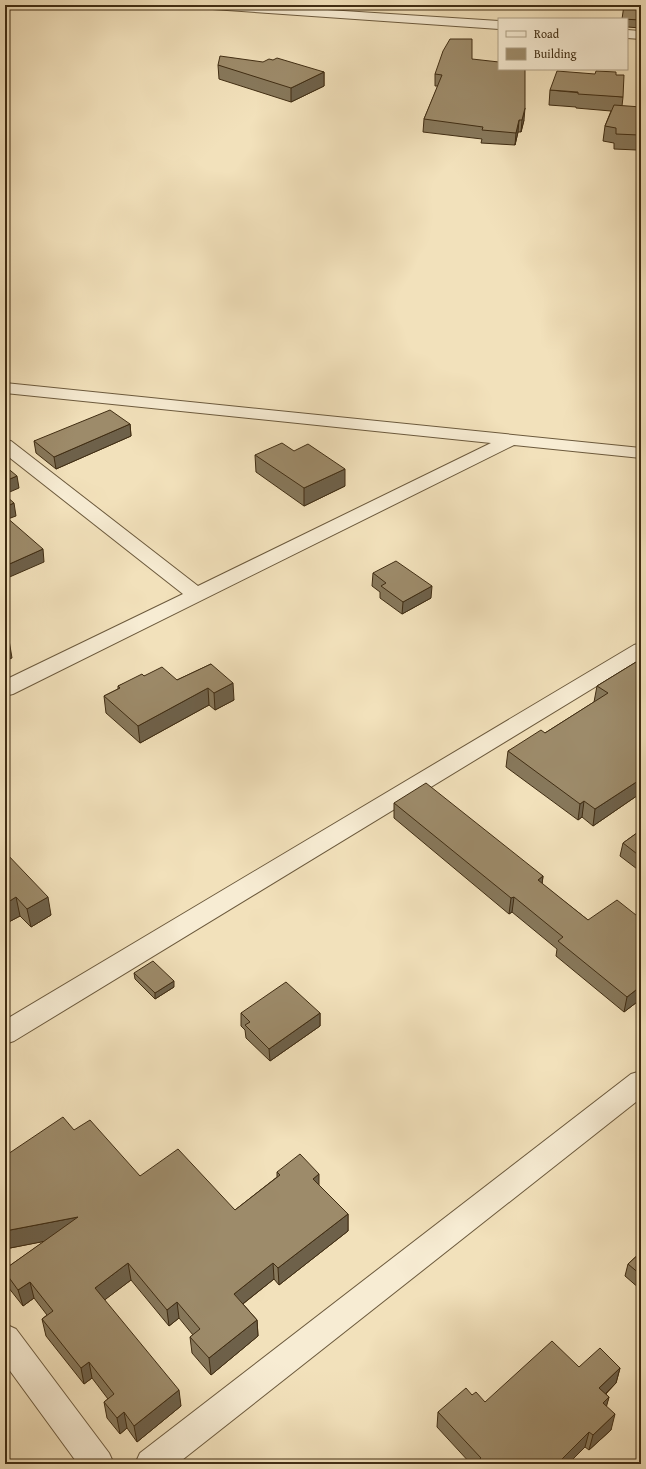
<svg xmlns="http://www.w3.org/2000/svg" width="646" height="1469" viewBox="0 0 646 1469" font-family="'Gentium Book Plus',serif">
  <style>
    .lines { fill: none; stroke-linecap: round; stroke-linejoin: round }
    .minor-casing { stroke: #6c5a3d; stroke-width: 2 }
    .minor { fill: #f7ecd3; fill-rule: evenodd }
    .wall { fill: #87785b; stroke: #402d13 }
    .shaded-wall { fill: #6e614a; stroke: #402d13 }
    .building { fill: #9d8b6a; stroke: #402d13 }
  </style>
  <rect width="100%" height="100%" fill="#f2e1bb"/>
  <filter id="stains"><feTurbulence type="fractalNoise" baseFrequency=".005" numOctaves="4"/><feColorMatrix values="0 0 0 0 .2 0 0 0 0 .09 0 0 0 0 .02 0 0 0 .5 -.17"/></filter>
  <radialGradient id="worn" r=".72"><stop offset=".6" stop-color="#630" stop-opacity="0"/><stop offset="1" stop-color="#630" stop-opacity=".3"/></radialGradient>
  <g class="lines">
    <defs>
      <path id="minor" d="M 192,5 L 250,5 L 499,21 L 499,29 L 198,8 L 194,7 Z
        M 627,30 L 641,31 L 641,39 L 627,38 Z
        M 5,383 L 641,448 L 641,458 L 514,445 L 13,694 L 5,696 L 5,680 L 183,594 L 5,454 L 5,440 L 11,441 L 198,586 L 491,443 L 5,393 Z
        M 641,643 L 641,659 L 14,1041 L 5,1044 L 5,1020 L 634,645 Z
        M 641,1071 L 641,1098 L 177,1464 L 135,1464 L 140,1453 L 631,1074 Z
        M 5,1324 L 16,1329 L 109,1453 L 114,1464 L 78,1464 L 5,1364 Z"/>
    </defs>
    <use href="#minor" class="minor-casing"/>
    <use href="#minor" class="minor"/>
  </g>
  <path class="wall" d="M 641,5 L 641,28 L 627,27 L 627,19 Z
    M 472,59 L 524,120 L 521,132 L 518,132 L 515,145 L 481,143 L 482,139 L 423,132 L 424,119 L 438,86 L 435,86 L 435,74 Z
    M 218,65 L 324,72 L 324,86 L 291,102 L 219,79 Z
    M 550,90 L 623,97 L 622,106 L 641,127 L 637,150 L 614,149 L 614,143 L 603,141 L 605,126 L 611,111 L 576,108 L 576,107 L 549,105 Z
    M 130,424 L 131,436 L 56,469 L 36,453 L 34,441 Z
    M 255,455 L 345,486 L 304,506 L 256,472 Z
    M 373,573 L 431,598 L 402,614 L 380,598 L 380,592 L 372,586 Z
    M 641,659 L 641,793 L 593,826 L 582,817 L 578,820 L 506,767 L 508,751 L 545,733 L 594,702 L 597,686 Z
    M 211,664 L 234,700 L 215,710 L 209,705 L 140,743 L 106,713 L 104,696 L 118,689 L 118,686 L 144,676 L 177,680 Z
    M 394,803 L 543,876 L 542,884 L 588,920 L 641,919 L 641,999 L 624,1012 L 556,956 L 557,949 L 512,912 L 509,914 L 394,818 Z
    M 641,830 L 641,872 L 620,856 L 623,843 Z
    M 5,852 L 51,915 L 31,927 L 20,916 L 5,924 Z
    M 134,973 L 174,987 L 155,999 L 135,979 Z
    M 241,1013 L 320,1013 L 320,1026 L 270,1061 L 246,1038 L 245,1030 L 241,1026 Z
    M 74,1130 L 140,1176 L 235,1210 L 277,1177 L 277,1172 L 319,1185 L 348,1214 L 348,1231 L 279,1285 L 274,1279 L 243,1304 L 257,1320 L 258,1336 L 211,1375 L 192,1353 L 190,1337 L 193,1335 L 179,1318 L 169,1326 L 131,1280 L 104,1300 L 181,1406 L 137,1442 L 127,1428 L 120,1434 L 107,1418 L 104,1402 L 108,1399 L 92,1378 L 84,1384 L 46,1336 L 42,1319 L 47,1315 L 34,1298 L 23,1306 L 8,1287 L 5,1275 L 5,1269 L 45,1241 L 5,1249 Z
    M 641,1252 L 641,1303 L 637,1300 L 640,1289 L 625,1276 L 628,1264 Z
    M 579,1367 L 620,1368 L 616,1383 L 606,1394 L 609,1397 L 606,1406 L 611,1430 L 589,1450 L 585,1447 L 568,1464 L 471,1464 L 437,1427 L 438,1412 L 472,1395 L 485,1402 Z"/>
  <path class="shaded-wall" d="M 324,72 L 324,86 L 291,102 L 291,88 Z
    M 525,108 L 524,120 L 521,132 L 522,120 Z
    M 519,120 L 518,132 L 515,145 L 516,133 Z
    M 641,123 L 641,127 L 637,150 L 639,135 Z
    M 130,424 L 131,436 L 56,469 L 54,457 Z
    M 345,469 L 345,486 L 304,506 L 304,488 Z
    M 17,476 L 19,488 L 5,494 L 5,481 Z
    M 14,503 L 16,516 L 5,520 L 5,507 Z
    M 43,549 L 44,562 L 5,579 L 5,566 Z
    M 432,586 L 431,598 L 402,614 L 403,602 Z
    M 9,640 L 12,658 L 5,661 L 5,642 Z
    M 233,683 L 234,700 L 215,710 L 214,693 Z
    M 208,688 L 209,705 L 140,743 L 138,726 Z
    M 641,779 L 641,793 L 593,826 L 595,809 Z
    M 584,801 L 582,817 L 578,820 L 580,804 Z
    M 543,876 L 541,892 L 538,880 Z
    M 16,897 L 20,916 L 5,924 L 5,904 Z
    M 48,897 L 51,915 L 31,927 L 27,909 Z
    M 514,897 L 512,912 L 509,914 L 511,898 Z
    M 174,981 L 174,987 L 155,999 L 155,993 Z
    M 641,986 L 641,999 L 624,1012 L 627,997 Z
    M 320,1013 L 320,1026 L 270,1061 L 269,1049 Z
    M 319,1174 L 319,1191 L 313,1179 Z
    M 348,1214 L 348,1231 L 279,1285 L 278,1268 Z
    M 78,1217 L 82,1234 L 5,1249 L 5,1231 Z
    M 128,1263 L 131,1280 L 98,1305 L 95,1288 Z
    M 273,1263 L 274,1279 L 235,1310 L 234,1294 Z
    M 30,1282 L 34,1298 L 23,1306 L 18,1290 Z
    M 177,1302 L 179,1318 L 169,1326 L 167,1310 Z
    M 257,1320 L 258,1336 L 211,1375 L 209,1358 Z
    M 89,1362 L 92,1378 L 84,1384 L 81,1368 Z
    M 620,1368 L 616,1383 L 596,1403 L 599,1388 Z
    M 179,1390 L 181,1406 L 137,1442 L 134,1426 Z
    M 609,1397 L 605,1412 L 603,1403 Z
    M 124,1412 L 127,1428 L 120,1434 L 117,1418 Z
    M 615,1414 L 611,1430 L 589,1450 L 593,1435 Z
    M 589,1432 L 585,1447 L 568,1464 L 557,1464 Z"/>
  <path class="building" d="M 624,5 L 641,5 L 641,20 L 622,19 Z
    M 450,39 L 472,39 L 472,59 L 499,62 L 499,69 L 525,69 L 525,108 L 522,120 L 519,120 L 516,133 L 482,130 L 483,127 L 424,119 L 442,75 L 435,74 L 443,51 Z
    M 220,56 L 263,62 L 269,59 L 273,60 L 277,58 L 324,72 L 291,88 L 218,65 Z
    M 557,71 L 595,74 L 596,71 L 616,72 L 616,75 L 624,75 L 623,97 L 578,94 L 578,92 L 550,90 Z
    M 614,105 L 641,107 L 641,123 L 639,135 L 616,134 L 616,128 L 605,126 Z
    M 110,410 L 130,424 L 54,457 L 34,441 Z
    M 282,443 L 294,451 L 308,444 L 345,469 L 304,488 L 255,455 Z
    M 5,466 L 17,476 L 5,481 Z
    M 5,495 L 14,503 L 5,507 Z
    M 5,516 L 43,549 L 5,566 Z
    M 396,561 L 432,586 L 403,602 L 381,586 L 386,583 L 373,573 Z
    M 5,636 L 9,640 L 5,642 Z
    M 641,659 L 641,779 L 595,809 L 584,801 L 580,804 L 508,751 L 541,730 L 545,733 L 608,693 L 597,686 Z
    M 211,664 L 233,683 L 214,693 L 208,688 L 138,726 L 104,696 L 120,688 L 118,686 L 142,674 L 144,676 L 162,667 L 177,680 Z
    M 426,783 L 543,876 L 538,880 L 588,920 L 617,900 L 641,919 L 641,986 L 627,997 L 558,941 L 563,937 L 514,897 L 511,898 L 394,803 Z
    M 641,830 L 641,857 L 623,843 Z
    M 5,852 L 48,897 L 27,909 L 16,897 L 5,904 Z
    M 153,961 L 174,981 L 155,993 L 134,973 Z
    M 286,982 L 320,1013 L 269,1049 L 245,1025 L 250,1022 L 241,1013 Z
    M 63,1117 L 74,1130 L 90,1120 L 140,1176 L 178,1149 L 235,1210 L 280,1175 L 277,1172 L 300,1154 L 319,1174 L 313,1179 L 348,1214 L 278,1268 L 273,1263 L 234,1294 L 257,1320 L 209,1358 L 190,1337 L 200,1329 L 177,1302 L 167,1310 L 128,1263 L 95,1288 L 179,1390 L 134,1426 L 124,1412 L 117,1418 L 104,1402 L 114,1394 L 89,1362 L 81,1368 L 42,1319 L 53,1311 L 30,1282 L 18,1290 L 5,1272 L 5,1269 L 78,1217 L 5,1231 L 5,1156 Z
    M 641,1252 L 641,1275 L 628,1264 Z
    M 552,1341 L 579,1367 L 600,1348 L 620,1368 L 599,1388 L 609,1397 L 603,1403 L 615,1414 L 593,1435 L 589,1432 L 557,1464 L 474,1464 L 481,1458 L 438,1412 L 466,1388 L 472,1395 L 476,1392 L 485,1402 Z"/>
  <rect width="646" height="1469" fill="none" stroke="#f2e1bb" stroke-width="20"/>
  <rect x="6" y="6" width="634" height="1457" fill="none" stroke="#402d13" stroke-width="2"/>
  <rect x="10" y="10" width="626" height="1449" fill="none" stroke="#402d13"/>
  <rect x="498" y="18" width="130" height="52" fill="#f7ecd3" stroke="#aea086"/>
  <rect x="506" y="31" width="20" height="6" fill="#f7ecd3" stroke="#aea086"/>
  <text x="534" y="38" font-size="12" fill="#402d13">Road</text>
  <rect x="506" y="48" width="20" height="12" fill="#9d8b6a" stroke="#aea086"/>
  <text x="534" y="58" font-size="12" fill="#402d13">Building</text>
  <rect width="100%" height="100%" filter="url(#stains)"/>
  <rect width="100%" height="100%" fill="url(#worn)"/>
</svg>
